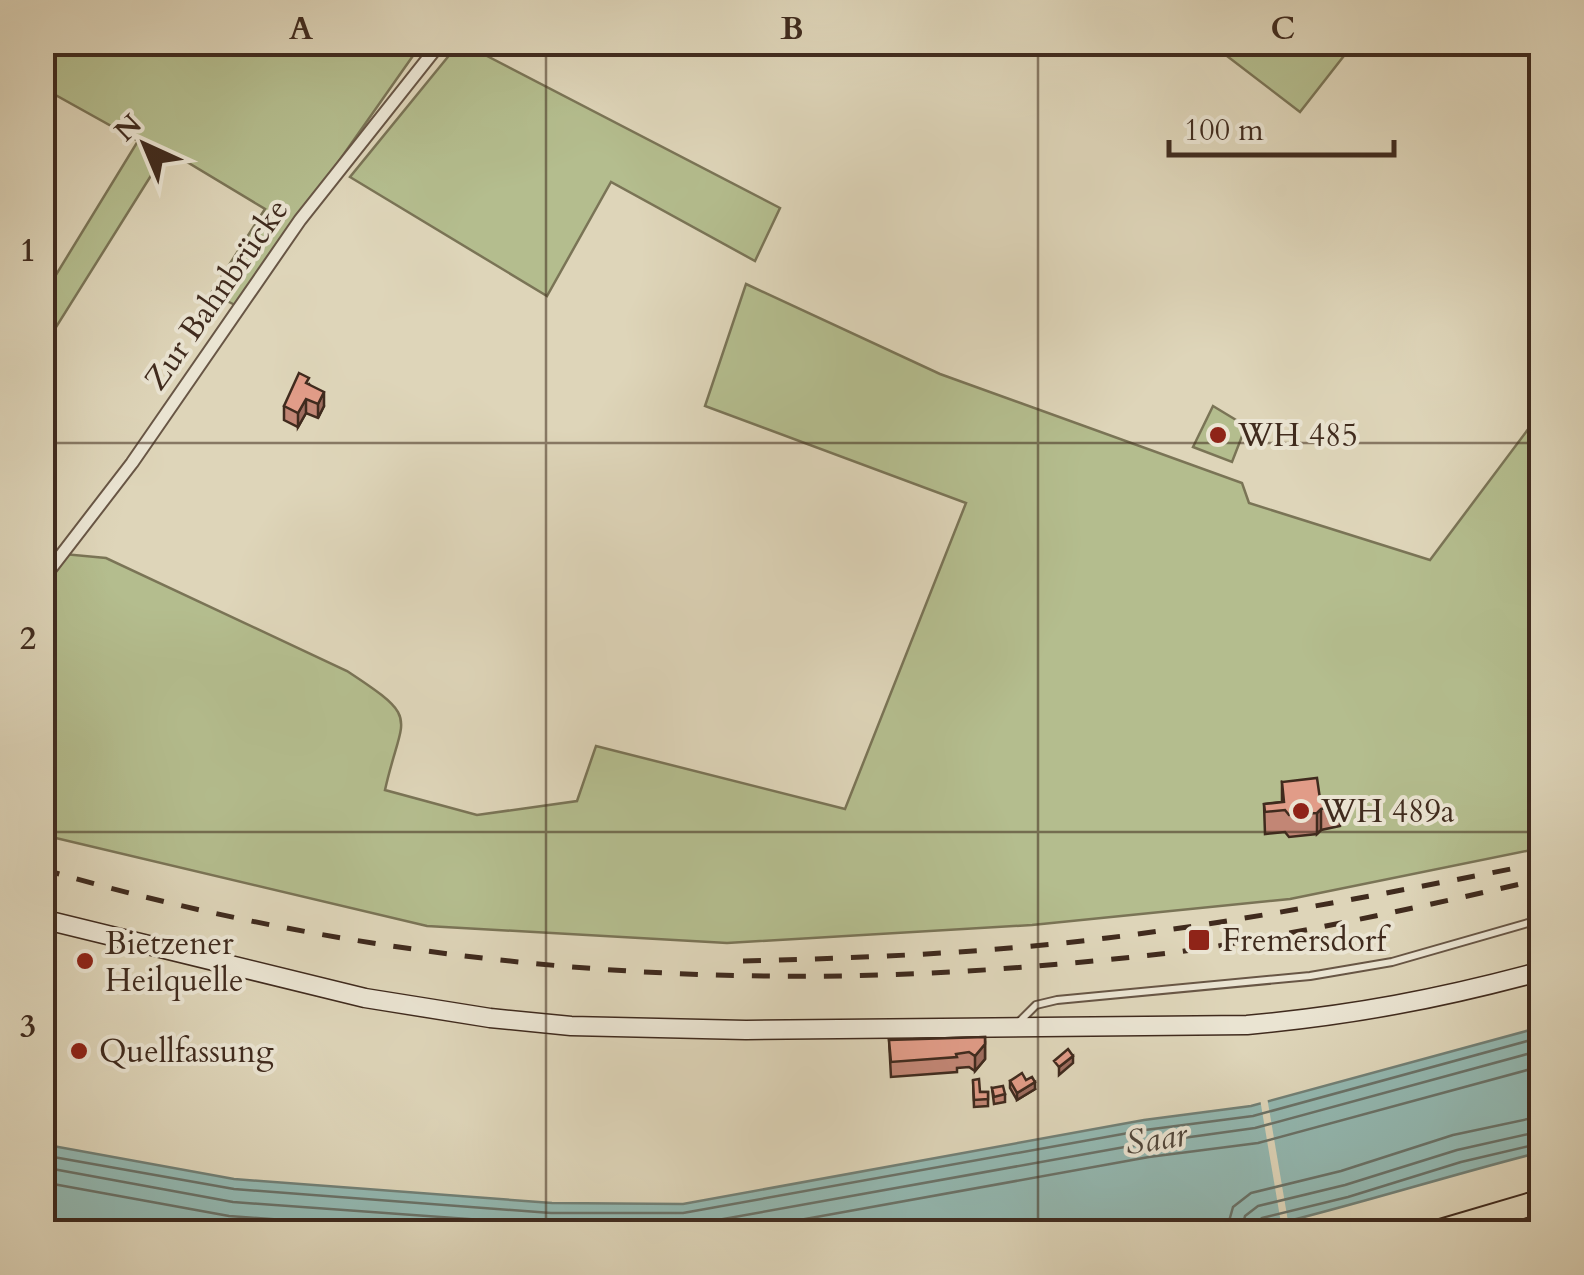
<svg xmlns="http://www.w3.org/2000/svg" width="1584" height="1275" viewBox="0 0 1584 1275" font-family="Cardo,serif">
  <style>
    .green { fill: #b4bd8e; stroke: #7a7456; stroke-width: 2.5 }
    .water { fill: #93b8b1; stroke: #728076; stroke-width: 2.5 }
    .pier { fill: #ded5b9 }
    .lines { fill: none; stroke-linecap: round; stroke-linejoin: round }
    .shore { stroke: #6a7268; stroke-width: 2.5 }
    .service-casing { stroke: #685645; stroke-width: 10 }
    .minor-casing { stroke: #685645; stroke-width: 15 }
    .secondary-casing { stroke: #402b1e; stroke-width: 21 }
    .motorway-casing { stroke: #402b1e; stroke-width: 26 }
    .service { stroke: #eae4d2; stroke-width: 6 }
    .minor { stroke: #eae4d2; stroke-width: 11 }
    .secondary { stroke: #eae4d2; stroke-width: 18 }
    .motorway { stroke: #ded5b9; stroke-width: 22 }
    .rail { stroke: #402b1e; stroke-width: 5; stroke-dasharray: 18 18; stroke-linecap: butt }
    .wall { fill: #c28675; stroke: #402b1e; stroke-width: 2.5 }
    .shaded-wall { fill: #9e6d5f; stroke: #402b1e; stroke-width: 2.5 }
    .building { fill: #e19c88; stroke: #402b1e; stroke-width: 2.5 }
    .grid { fill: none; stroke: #402b1e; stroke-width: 2.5; stroke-opacity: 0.55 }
    .poi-dot { fill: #8f2418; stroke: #eae4d2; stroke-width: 4 }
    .labels { text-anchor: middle; stroke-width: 8; stroke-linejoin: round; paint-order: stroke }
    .street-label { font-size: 32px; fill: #402b1e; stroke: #eae4d2 }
    .poi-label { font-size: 32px; fill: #402b1e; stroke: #eae4d2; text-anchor: start }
    .water-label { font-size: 35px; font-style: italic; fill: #51473b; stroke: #eae4d2 }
    .neatline { fill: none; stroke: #402b1e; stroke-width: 4 }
    .grid-label { font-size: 32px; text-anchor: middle; font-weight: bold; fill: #402b1e }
  </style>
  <rect width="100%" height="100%" fill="#ded5b9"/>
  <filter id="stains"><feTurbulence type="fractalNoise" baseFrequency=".002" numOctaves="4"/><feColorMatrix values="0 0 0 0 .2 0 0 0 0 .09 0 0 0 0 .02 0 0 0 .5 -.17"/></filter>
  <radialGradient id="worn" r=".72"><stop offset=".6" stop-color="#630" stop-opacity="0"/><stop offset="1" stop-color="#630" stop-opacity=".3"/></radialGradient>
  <path class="green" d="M 460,42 L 780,208 L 755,261 L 611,182 L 547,296 L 350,177 Z
    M 43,43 L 422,43 L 237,306 L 211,293 L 265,209 L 167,150 L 43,348 L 43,296 L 138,141 L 43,88 Z
    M 1210,43 L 1354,43 L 1300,112 Z
    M 746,284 L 940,374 L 1242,483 L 1249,503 L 1430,560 L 1541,412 L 1541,848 L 1290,899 L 1032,925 L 727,943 L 427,926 L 43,835 L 43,552 L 106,558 L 347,671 C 423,721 402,713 385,790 L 477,815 L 577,801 L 596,746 L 845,809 L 966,503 L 705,406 Z
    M 1213,406 L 1246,426 L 1232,462 L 1193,447 Z"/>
  <path class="water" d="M 1541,1027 L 1541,1152 C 1442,1177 1344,1209 1244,1232 L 43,1232 L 42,1144 L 234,1179 L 552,1203 L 683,1204 L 1144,1120 L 1251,1106 Z"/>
  <path class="pier" d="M 1267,1097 L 1289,1227 L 1282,1229 L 1260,1099 Z"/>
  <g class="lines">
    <path class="shore" d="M 42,1155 L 234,1189 L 551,1213 L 683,1213 L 1145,1130 L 1253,1116 L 1542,1037
      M 42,1167 L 233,1202 L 551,1225 L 684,1226 L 1147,1143 L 1255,1128 L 1542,1050
      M 42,1182 L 229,1216 L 445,1232
      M 733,1232 L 1149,1157 L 1258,1143 L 1542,1066
      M 1226,1232 L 1233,1207 L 1251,1193 L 1341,1171 L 1453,1135 L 1542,1116
      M 1241,1232 L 1245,1216 L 1258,1206 L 1345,1185 L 1457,1150 L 1542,1131
      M 1253,1232 L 1255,1224 L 1262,1218 L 1348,1197 L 1461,1162 L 1542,1143"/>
    <defs>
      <path id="service" d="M 1019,1022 L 1036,1005 L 1057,1000 L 1310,976 L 1392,962 L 1542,919"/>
      <path id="minor" d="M 42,580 L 132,463 L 300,220 L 441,42"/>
      <path id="secondary" d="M 42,919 L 365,998 L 490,1018 L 571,1026 L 746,1030 L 1247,1025 C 1353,1015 1439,999 1542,971"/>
      <path id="motorway" d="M 1437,1232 L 1542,1201
        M 1538,1232 L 1542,1231"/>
    </defs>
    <use href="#service" class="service-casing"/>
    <use href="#minor" class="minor-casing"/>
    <use href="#secondary" class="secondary-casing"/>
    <use href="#motorway" class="motorway-casing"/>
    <use href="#service" class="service"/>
    <use href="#minor" class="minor"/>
    <use href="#secondary" class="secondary"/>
    <use href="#motorway" class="motorway"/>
    <path class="rail" d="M 42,869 C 359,962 696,994 1024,967 C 1084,962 1145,957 1206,948 C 1319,929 1430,905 1542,879
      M 743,961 C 864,958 987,953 1107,938 C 1253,920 1397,891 1542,863"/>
  </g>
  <path class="wall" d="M 309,384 L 324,406 L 318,418 L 306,413 L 298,427 L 284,420 L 284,406 Z
    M 1282,782 L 1320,799 L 1340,805 L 1340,826 L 1321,830 L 1317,834 L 1289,837 L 1285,832 L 1265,834 L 1264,804 L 1282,802 Z
    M 985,1037 L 985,1059 L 975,1071 L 969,1067 L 957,1068 L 957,1072 L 891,1077 L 889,1040 Z
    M 973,1080 L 980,1092 L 988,1092 L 988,1106 L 974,1107 Z
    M 1026,1080 L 1035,1089 L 1017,1100 L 1010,1088 L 1010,1081 Z
    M 992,1088 L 1005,1094 L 1005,1102 L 994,1104 Z"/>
  <path class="shaded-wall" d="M 324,392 L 324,406 L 318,418 L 318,404 Z
    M 306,399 L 306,413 L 298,427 L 298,413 Z
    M 1321,809 L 1321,830 L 1317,834 L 1317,813 Z
    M 985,1044 L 985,1059 L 975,1071 L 975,1056 Z
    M 1073,1056 L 1073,1063 L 1059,1075 L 1059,1067 Z
    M 1035,1082 L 1035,1089 L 1017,1100 L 1017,1093 Z"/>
  <path class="building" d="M 299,373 L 309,378 L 306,383 L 324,392 L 318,404 L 306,399 L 298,413 L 284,406 Z
    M 1317,778 L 1320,799 L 1340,797 L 1340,805 L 1321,809 L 1317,813 L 1289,815 L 1285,810 L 1265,812 L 1264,804 L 1284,802 L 1282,782 Z
    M 985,1037 L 985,1044 L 975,1056 L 969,1052 L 956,1054 L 957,1057 L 891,1062 L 889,1040 Z
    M 1068,1049 L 1073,1056 L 1059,1067 L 1054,1061 Z
    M 1022,1073 L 1026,1080 L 1032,1077 L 1035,1082 L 1017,1093 L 1010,1081 Z
    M 979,1079 L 980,1092 L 988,1092 L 988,1099 L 974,1100 L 973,1080 Z
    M 1003,1086 L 1005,1094 L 994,1097 L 992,1088 Z"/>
  <path class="grid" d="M 546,42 L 546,1232M 1038,42 L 1038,1232M 42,443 L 1542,443M 42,832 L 1542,832"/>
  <g class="poi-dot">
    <circle cx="1218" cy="435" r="10"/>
    <circle cx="1301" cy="811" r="10"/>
    <rect x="1187" y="928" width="24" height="24" rx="5"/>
    <circle cx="85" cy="961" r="10"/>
    <circle cx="79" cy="1051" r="10"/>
  </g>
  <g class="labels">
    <g class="street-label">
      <text transform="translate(216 294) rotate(-55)" y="11">Zur Bahnbrücke</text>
    </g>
    <g class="poi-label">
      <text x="1238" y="446">WH 485</text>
      <text x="1321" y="822">WH 489a</text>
      <text x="1222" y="951">Fremersdorf</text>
      <text x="105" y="954">Bietzener<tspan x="105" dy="37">Heilquelle</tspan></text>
      <text x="99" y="1062">Quellfassung</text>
    </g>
    <g class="water-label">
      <text transform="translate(1156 1138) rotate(-9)" y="12">Saar</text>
    </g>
  </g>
  <rect width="1584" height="1275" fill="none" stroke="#ded5b9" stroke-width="110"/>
  <g transform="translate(145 145) rotate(316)" stroke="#eae4d2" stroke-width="8" paint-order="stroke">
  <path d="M0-8L18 38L0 25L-18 38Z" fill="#402b1e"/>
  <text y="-15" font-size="28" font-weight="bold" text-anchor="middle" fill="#402b1e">N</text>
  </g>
  <path d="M1169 140v15h225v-15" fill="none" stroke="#402b1e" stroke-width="5"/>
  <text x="1184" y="140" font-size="30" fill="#402b1e" stroke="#eae4d2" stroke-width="8" paint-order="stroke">100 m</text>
  <rect x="55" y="55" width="1474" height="1165" class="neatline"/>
  <g class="grid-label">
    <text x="301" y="39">A</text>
    <text x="792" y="39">B</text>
    <text x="1283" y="39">C</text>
    <text x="28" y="261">1</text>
    <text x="28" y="649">2</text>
    <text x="28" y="1037">3</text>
  </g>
  <rect width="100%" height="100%" filter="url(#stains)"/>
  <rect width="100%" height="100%" fill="url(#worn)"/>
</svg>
